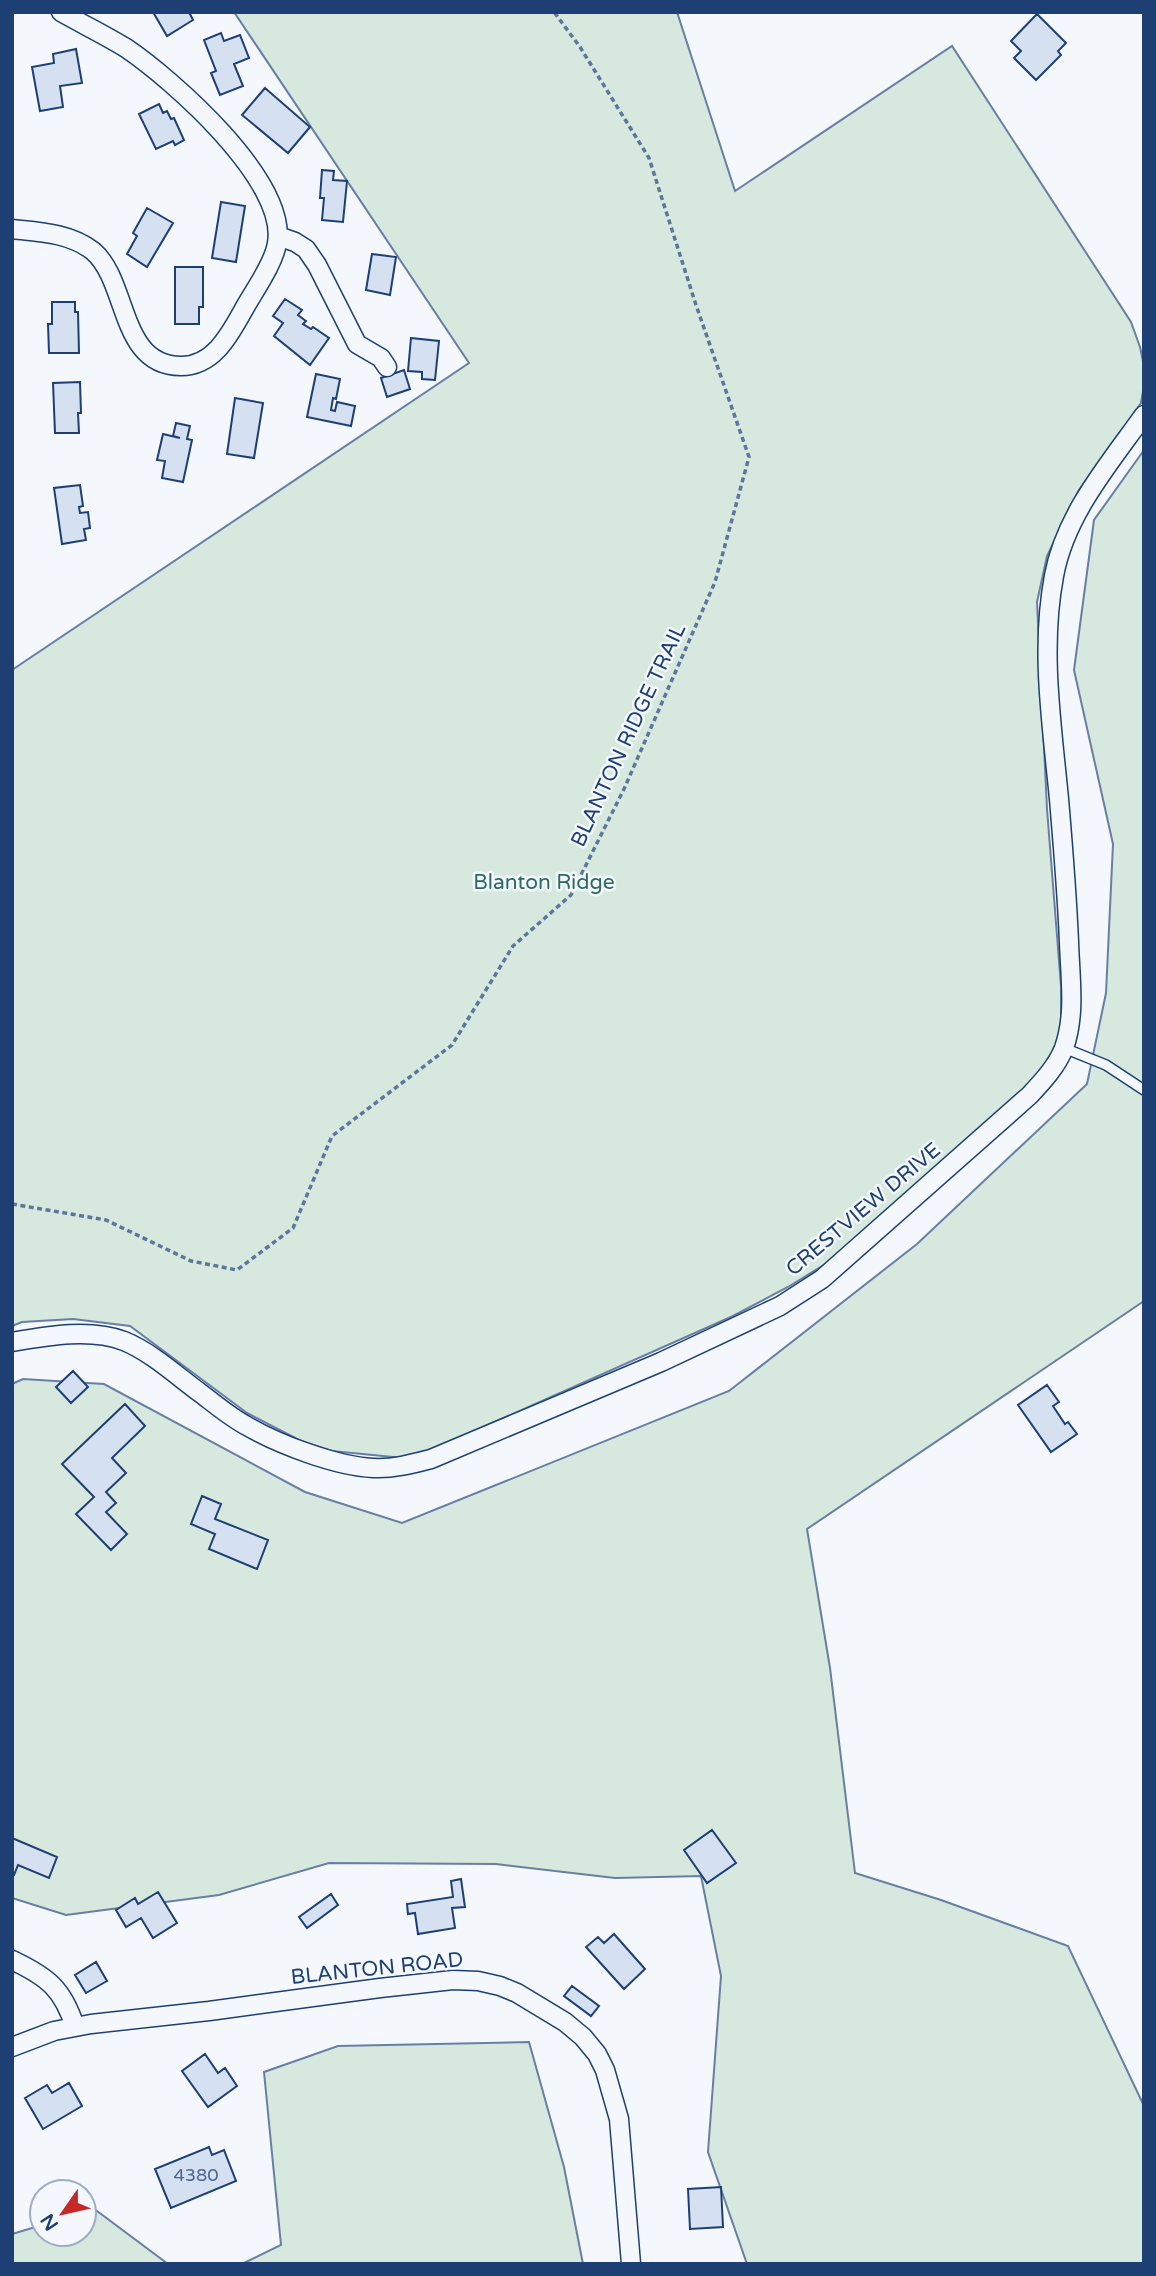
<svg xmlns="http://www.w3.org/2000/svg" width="1156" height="2276" viewBox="0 0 1156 2276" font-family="'Varela Round',sans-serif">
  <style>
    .green { fill: #d7e8df; stroke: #687fa3; stroke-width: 2 }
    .building { fill: #d5e0f0; stroke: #1d3f73; stroke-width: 2 }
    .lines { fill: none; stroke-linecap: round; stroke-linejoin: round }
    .service-casing { stroke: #1d3f73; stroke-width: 12 }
    .minor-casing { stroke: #1d3f73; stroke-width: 21 }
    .path { stroke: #5e769c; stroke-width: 3.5; stroke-dasharray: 5 3.5; stroke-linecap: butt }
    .service { stroke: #f4f7fb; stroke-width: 9 }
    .minor { stroke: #f4f7fb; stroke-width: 18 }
    .labels { text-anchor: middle; stroke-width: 5; stroke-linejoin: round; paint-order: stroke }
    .number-label { font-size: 18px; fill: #4b6792 }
    .street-label { font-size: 21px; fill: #1d3f73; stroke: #f4f7fb }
    .park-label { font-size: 21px; fill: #2c6c60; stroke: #f4f7fb }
  </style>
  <rect width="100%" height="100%" fill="#f4f7fb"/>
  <path class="green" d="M 234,12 L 677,12 L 735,191 L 952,46 L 1131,322 L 1140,347 L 1144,366 L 1144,385 L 1141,403 L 1079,490 L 1047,556 L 1037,602 L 1047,809 L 1061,986 L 1061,1026 L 1055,1050 L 1039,1073 L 1014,1100 L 827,1263 L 788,1287 L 733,1316 L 436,1448 L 403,1458 L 332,1451 L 301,1441 L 247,1413 L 130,1326 L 73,1319 L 22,1322 L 12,1326 L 12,670 L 469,363 Z
    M 1144,450 L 1144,1301 L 807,1529 L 830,1668 L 855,1873 L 941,1900 L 1068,1946 L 1144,2106 L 1144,2264 L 747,2264 L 708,2152 L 721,1976 L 701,1876 L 615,1878 L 496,1864 L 329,1863 L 219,1895 L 66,1915 L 12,1898 L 12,1384 L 23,1379 L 104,1384 L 305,1492 L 402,1523 L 729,1391 L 917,1244 L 1087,1084 L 1106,993 L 1113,844 L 1074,670 L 1094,520 Z
    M 529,2042 L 564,2167 L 583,2264 L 242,2264 L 281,2245 L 264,2072 L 338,2046 Z
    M 93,2208 L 168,2264 L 12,2264 L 12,2234 L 42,2225 L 42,2234 L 84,2234 L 84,2211 Z"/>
  <path class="building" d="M 153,12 L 189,12 L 193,20 L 167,36 Z
    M 1037,14 L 1066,43 L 1058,51 L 1061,55 L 1036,80 L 1014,58 L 1021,51 L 1011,41 Z
    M 221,33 L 224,41 L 240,35 L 249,58 L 234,64 L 243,86 L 220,95 L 211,73 L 216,71 L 204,40 Z
    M 76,49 L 82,83 L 60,86 L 63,107 L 40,111 L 32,67 L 54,63 L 53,54 Z
    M 265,88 L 310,127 L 288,153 L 242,115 Z
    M 159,104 L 163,113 L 167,111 L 171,119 L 174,118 L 184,140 L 175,145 L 173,141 L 156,149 L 139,114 Z
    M 322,170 L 334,171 L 333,180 L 347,181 L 343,222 L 322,220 L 324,198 L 320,198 Z
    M 221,202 L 245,206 L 236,262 L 212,258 Z
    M 147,208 L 173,223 L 147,267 L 127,254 L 137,236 L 133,233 Z
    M 372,254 L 396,257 L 390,295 L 366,290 Z
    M 175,267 L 203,267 L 203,307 L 199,307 L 199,324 L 175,324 Z
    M 285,299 L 302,310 L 298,315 L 306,321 L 303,324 L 311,329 L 313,327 L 329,338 L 310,365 L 274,336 L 283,323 L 273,316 Z
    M 52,302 L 75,302 L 75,312 L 78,312 L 79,353 L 49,353 L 48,324 L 52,324 Z
    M 411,338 L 439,341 L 435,380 L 422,379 L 422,372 L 408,371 Z
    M 404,370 L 410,389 L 387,397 L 381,378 Z
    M 316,374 L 340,379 L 336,399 L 333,398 L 331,410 L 335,411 L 337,402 L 355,406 L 351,426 L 307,417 Z
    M 80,382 L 81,413 L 78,413 L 79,433 L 55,433 L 53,383 Z
    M 235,398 L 263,403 L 254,458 L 227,454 Z
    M 176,423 L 190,426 L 187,439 L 192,440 L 183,482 L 162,478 L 165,461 L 157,460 L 163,434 L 180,438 L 173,436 Z
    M 80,485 L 83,506 L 79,507 L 80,513 L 88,512 L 90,528 L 84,529 L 86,540 L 62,544 L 54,488 Z
    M 73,1371 L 88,1387 L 71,1403 L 56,1387 Z
    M 1047,1385 L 1059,1402 L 1053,1406 L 1065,1424 L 1068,1422 L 1077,1434 L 1051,1452 L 1018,1405 Z
    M 125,1404 L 145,1426 L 112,1458 L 126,1473 L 106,1492 L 116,1503 L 106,1512 L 127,1534 L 111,1550 L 76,1514 L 94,1497 L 62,1464 Z
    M 202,1496 L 221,1504 L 215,1519 L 268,1540 L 257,1569 L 209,1549 L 215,1534 L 191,1524 Z
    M 712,1830 L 736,1863 L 707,1883 L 684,1850 Z
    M 12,1838 L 57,1857 L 49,1878 L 18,1865 L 14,1875 L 12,1875 Z
    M 461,1879 L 465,1907 L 452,1908 L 455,1928 L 418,1934 L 415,1913 L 408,1914 L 407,1904 L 453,1897 L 451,1881 Z
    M 158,1892 L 177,1923 L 153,1938 L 141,1918 L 126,1927 L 116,1910 L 135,1898 L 138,1904 Z
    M 331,1894 L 338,1905 L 307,1928 L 299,1917 Z
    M 614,1934 L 645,1969 L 624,1989 L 586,1947 L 598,1937 L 604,1943 Z
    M 96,1962 L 107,1981 L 86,1993 L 75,1975 Z
    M 572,1986 L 599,2006 L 591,2016 L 564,1996 Z
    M 205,2054 L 218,2073 L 225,2068 L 237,2086 L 208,2107 L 182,2071 Z
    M 69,2083 L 82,2106 L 43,2129 L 25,2098 L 47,2085 L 52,2093 Z
    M 209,2147 L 212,2155 L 224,2150 L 236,2181 L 171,2208 L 155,2169 Z
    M 721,2187 L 723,2227 L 690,2229 L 688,2189 Z"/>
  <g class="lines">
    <defs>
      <path id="service" d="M 1064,1048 L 1106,1065 L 1144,1090"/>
      <path id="minor" d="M 12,229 C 40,232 70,233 93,251 C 129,282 119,366 181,366 C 214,366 230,334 244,309 C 254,291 274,263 277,243 C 288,181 172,79 126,48 C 105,35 82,24 61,12
        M 278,236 L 295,242 L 306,249 L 317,265 L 357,344 L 381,358 L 387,367
        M 12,1342 C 47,1336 90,1328 124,1341 C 151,1352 176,1375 199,1392 C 215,1404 230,1417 247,1426 C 280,1445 336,1466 373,1468 C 393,1469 412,1464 431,1459 L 661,1362 L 780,1306 L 822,1279 L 1030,1095 C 1043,1081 1057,1066 1064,1048 C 1076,1014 1070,977 1069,942 C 1067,894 1063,846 1059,799 C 1052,725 1040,650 1054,576 C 1065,515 1109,464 1144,415
        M 12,1960 C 48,1977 63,1989 75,2027
        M 12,2047 L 54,2031 L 91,2024 L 209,2011 L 380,1988 L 453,1980 L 478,1981 L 500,1986 L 517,1993 L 565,2022 L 583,2037 L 597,2054 L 605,2070 L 619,2119 L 631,2264"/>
    </defs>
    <use href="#service" class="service-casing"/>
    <use href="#minor" class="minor-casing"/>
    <path class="path" d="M 12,1204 L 106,1220 L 191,1261 L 237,1270 L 293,1228 L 332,1136 L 452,1045 L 513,946 L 571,895 L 624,789 L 715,582 L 749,457 L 696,305 L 649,158 L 580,47 L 554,12"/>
    <use href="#service" class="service"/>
    <use href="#minor" class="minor"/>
  </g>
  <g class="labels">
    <g class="number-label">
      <text x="196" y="2181">4380</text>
    </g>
    <g class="street-label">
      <text transform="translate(628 735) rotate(-65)" y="7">BLANTON RIDGE TRAIL</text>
      <text transform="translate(863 1209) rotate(-40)" y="7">CRESTVIEW DRIVE</text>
      <text transform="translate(377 1968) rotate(-6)" y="7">BLANTON ROAD</text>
    </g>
    <g class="park-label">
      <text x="544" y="889">Blanton Ridge</text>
    </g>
  </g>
  <rect width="1156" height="2276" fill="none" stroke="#1d3f73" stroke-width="28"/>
  <g transform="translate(63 2213) rotate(236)"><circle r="33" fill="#f4f7fb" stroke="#9eadc5" stroke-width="2"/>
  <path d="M0-5L12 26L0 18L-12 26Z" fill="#c62828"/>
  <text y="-10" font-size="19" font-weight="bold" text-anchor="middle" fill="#1d3f73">N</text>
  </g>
</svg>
